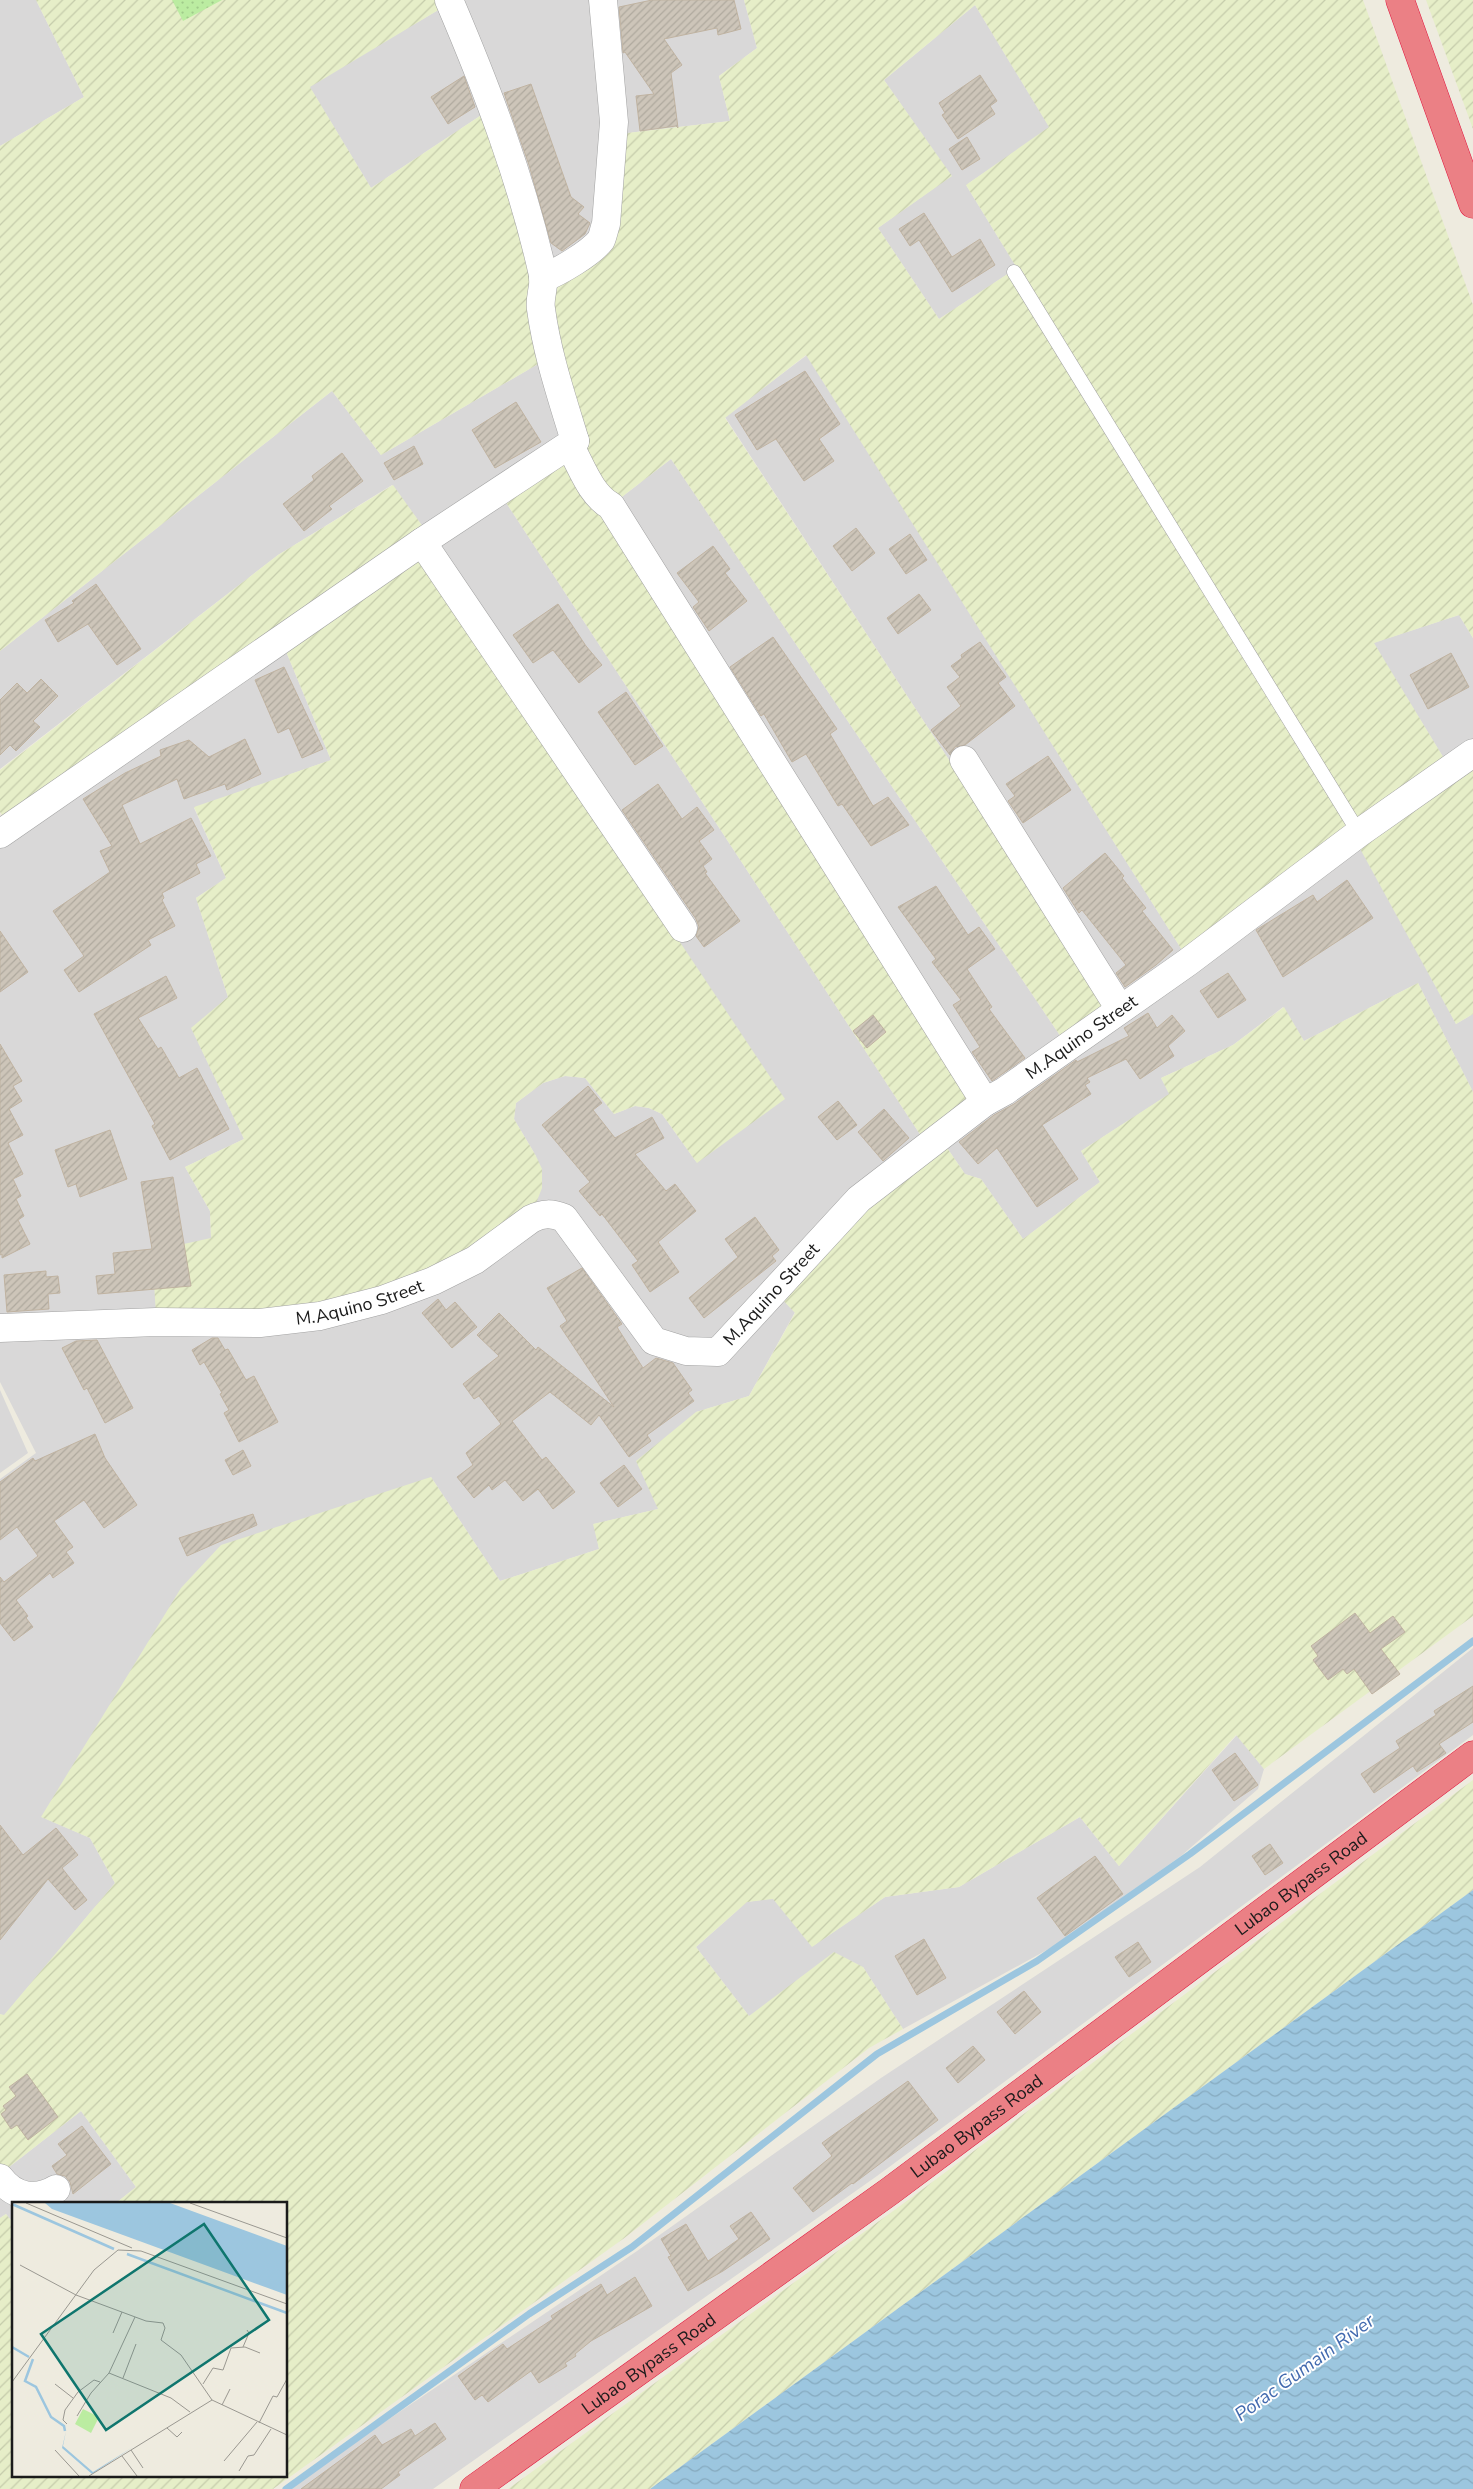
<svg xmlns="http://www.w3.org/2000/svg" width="1473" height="2489" viewBox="0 0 1473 2489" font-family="'Nunito Sans',sans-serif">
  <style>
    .residential { fill: #d9d8d8 }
    .farmland { fill: url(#farmland-furrows) }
    .grass { fill: url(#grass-dots) }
    .water { fill: url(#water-waves) }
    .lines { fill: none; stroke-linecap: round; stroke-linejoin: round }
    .stream { stroke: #9cc6df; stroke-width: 7 }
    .building { fill: url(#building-hatch); stroke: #c0b3a1 }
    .lane-casing { stroke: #a2a2a2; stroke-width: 15 }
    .street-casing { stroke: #a2a2a2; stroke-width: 29 }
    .highway-casing { stroke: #e01840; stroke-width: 29 }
    .lane { stroke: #fff; stroke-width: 14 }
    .street { stroke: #fff; stroke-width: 28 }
    .highway { stroke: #eb8085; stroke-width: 28 }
    .labels { text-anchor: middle; stroke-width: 4; stroke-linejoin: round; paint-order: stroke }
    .street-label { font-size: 18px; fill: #1b1b1b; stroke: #fff }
    .water-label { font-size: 19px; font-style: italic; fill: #426aaf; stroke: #fff }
    .inset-river { fill: none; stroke: #9cc6df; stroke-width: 2.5 }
    .inset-road { fill: none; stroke: #9a9891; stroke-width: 1 }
    .view { fill: #0f766e; fill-opacity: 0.15; stroke: #0f766e; stroke-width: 2.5 }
    .inset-edge { fill: none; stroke: #1b1b1b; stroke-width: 2.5 }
  </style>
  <defs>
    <pattern id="farmland-furrows" width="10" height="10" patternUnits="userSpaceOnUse" patternTransform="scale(1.25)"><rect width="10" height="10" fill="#e6eec8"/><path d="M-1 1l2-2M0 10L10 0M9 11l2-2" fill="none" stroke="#c5ccab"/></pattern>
    <pattern id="grass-dots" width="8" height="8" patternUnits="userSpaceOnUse" patternTransform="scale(1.25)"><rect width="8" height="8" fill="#bbeca1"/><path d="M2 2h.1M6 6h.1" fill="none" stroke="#a0ca8a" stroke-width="1.8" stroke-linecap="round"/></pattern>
    <pattern id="water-waves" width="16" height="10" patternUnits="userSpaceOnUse" patternTransform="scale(1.25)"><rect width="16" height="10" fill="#9cc6df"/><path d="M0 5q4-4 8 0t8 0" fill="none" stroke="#86aabf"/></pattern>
    <pattern id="building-hatch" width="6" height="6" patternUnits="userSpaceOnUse" patternTransform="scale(1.25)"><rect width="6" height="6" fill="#cdc5b9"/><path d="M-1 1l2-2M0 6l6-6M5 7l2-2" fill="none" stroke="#afa99e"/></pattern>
  </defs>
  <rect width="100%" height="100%" fill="#eeebdf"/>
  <path class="residential" d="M 0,0 L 36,0 L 84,97 L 0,146 Z
    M 453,0 L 596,0 L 608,123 L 602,225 L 552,271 Z
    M 609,0 L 744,0 L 757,48 L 719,76 L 730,121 L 619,134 Z
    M 975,5 L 1050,128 L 966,185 L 1017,268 L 939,319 L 878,228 L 951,176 L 884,80 Z
    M 445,6 L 489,110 L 371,188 L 309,86 Z
    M 807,355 L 1187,958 L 1123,1004 L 953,766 L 725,417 Z
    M 545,360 L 569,437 L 426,531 L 392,485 L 278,555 L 0,769 L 0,651 L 332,391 L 381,455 Z
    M 671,459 L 1065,1043 L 992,1093 L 614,503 Z
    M 503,498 L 925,1142 L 716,1347 L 668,1339 L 566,1210 L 533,1211 L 536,1156 L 514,1119 L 516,1103 L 543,1083 L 565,1076 L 585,1078 L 614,1114 L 635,1106 L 649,1108 L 662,1114 L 697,1163 L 420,554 Z
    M 1459,615 L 1473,638 L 1473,748 L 1448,765 L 1373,643 Z
    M 285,649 L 331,760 L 194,808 L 226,878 L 196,898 L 228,997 L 192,1029 L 244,1139 L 185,1167 L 210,1211 L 211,1238 L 156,1315 L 0,1322 L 0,838 Z
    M 1360,836 L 1456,1024 L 1473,1014 L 1473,1092 L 1418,983 L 1304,1041 L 1283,1007 L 1233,1045 L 1161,1078 L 1170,1094 L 1081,1151 L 1100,1182 L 1023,1239 L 981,1179 L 965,1174 L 943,1142 Z
    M 552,1220 L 684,1357 L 779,1296 L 795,1312 L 749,1396 L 696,1412 L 658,1509 L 594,1524 L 599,1549 L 500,1581 L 431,1477 L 42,1817 L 90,1838 L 115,1883 L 4,2016 L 0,2014 L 0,1479 L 36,1453 L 0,1382 L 0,1334 L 56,1332 Z
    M 0,1390 L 28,1453 L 0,1473 Z
    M 1473,1648 L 1473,1735 L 877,2176 L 433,2489 L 290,2489 L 336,2455 L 637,2251 L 881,2078 L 1200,1867 Z
    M 1237,1735 L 1264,1769 L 1258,1789 L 1181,1856 L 1054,1946 L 903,2029 L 863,1967 L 749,2016 L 696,1947 L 747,1902 L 773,1898 L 813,1946 L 885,1897 L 959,1887 L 1080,1817 L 1119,1866 Z
    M 81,2111 L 136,2187 L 116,2203 L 14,2203 L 14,2224 L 6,2214 L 0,2218 L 0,2186 L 41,2191 L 4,2171 Z"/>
  <path class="farmland" d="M 36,0 L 442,0 L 445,6 L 310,87 L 371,188 L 489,110 L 520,215 L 545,360 L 381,455 L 332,391 L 0,651 L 0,146 L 84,97 Z
    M 744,0 L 1363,0 L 1473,305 L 1473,638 L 1459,615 L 1374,643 L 1448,765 L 1359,826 L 966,185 L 1049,127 L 975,5 L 884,80 L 952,176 L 878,228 L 939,319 L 1009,273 L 1354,831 L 1187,958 L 806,355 L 725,418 L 953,766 L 1115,1008 L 1065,1043 L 671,459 L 614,503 L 576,449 L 549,284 L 592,255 L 619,134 L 730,121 L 719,76 L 757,48 Z
    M 1426,0 L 1473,0 L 1473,129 Z
    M 568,455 L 975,1098 L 925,1142 L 503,498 Z
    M 393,485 L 426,531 L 7,822 L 0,812 L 0,770 L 278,555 Z
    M 420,554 L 785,1099 L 697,1163 L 662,1114 L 649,1108 L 635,1106 L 614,1114 L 585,1078 L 565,1076 L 543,1083 L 516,1103 L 514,1119 L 536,1156 L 542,1169 L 542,1188 L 533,1211 L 472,1256 L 321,1310 L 156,1315 L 152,1251 L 211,1238 L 210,1211 L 185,1167 L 244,1139 L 191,1028 L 228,997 L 196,898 L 226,878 L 194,807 L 331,760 L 285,649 Z
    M 1473,760 L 1473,1014 L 1456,1024 L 1358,845 Z
    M 1418,983 L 1473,1092 L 1473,1616 L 1264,1769 L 1236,1735 L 1119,1866 L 1080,1817 L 959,1887 L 885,1897 L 812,1947 L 773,1899 L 747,1902 L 696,1947 L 749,2016 L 834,1952 L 863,1967 L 903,2029 L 869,2048 L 623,2239 L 273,2489 L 0,2489 L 0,2218 L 6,2214 L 14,2224 L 14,2475 L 286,2475 L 286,2203 L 116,2203 L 136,2187 L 81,2111 L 4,2171 L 0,2166 L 0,2014 L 4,2015 L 115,1883 L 90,1838 L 41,1817 L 181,1588 L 221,1545 L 431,1477 L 500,1581 L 599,1549 L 593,1524 L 658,1509 L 636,1461 L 696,1412 L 749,1396 L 795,1313 L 779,1296 L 862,1203 L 943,1142 L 965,1174 L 981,1179 L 1023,1239 L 1100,1182 L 1081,1151 L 1169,1094 L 1161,1078 L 1233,1045 L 1284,1007 L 1304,1041 Z
    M 1473,1780 L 1473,1890 L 650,2489 L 508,2489 L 900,2206 Z"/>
  <path class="grass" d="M 172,0 L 222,0 L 183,21 Z"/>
  <path class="water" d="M 1473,1890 L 1473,2489 L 650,2489 Z"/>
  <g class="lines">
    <path class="stream" d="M 286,2489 L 529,2314 L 632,2247 L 877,2054 L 1037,1961 L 1190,1854 L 1473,1641"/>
  </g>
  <path class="building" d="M 652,0 L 734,0 L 741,29 L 718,35 L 717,28 L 664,39 L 682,65 L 671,73 L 678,128 L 676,126 L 640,131 L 636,96 L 654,94 L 625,52 L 623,53 L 619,7 Z
    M 980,75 L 997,101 L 990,106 L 995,114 L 958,139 L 942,115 L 945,113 L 939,103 Z
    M 464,76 L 475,107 L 448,124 L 431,97 Z
    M 531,84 L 571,197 L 584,207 L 578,214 L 590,223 L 585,234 L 562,251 L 551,243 L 529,165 L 504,93 Z
    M 967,137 L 980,159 L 962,170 L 949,149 Z
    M 924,213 L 952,257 L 980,239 L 995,265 L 952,292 L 919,240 L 910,246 L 899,229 Z
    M 805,371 L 840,424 L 819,439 L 834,461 L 804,481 L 776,439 L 757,450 L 735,415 Z
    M 516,402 L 541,442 L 495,468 L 472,430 Z
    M 414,446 L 423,464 L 394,480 L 384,463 Z
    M 342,453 L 363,481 L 329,506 L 332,509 L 304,531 L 283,504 L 314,480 L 312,476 Z
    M 856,528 L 875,553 L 852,571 L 833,546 Z
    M 910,534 L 927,560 L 906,574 L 889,549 Z
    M 713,546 L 730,569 L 725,573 L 747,601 L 709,631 L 693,607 L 699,602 L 677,573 Z
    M 96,584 L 141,649 L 117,665 L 88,624 L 58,642 L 45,620 L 74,603 L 72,601 Z
    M 919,594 L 931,610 L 898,634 L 887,618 Z
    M 558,604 L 586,646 L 602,665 L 579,683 L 553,650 L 533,663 L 513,635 Z
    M 773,637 L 837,729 L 830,734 L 873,806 L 888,797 L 909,825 L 871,846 L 842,804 L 838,806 L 806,754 L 792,762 L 764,714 L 761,716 L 730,667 Z
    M 980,642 L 1006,677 L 998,683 L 1015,706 L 965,745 L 955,747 L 950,755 L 931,730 L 961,706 L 947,687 L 960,677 L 951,666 L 962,658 L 961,655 Z
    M 1451,653 L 1469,687 L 1428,709 L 1410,675 Z
    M 284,667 L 323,749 L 302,758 L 289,728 L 278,733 L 255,680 Z
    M 41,679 L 58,696 L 33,721 L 40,727 L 16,751 L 10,745 L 0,755 L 0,700 L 17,683 L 27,693 Z
    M 626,692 L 663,746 L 635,765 L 598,712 Z
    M 245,739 L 261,774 L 227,790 L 225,784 L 184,799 L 177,779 L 122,805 L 140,844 L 191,818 L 211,856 L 196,864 L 200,873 L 162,893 L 164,898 L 162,900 L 175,926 L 148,940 L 151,945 L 79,992 L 64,970 L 84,956 L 53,911 L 110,872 L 100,851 L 112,846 L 83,799 L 125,773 L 161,756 L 160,750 L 189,740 L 209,757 Z
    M 1048,756 L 1071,790 L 1023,823 L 1008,801 L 1015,796 L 1006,784 Z
    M 658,784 L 682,819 L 697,807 L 714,830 L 699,841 L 712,859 L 703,866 L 707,872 L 705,873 L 740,921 L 704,947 L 696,936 L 699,927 L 696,919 L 622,810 Z
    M 1105,853 L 1124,876 L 1122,878 L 1146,908 L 1142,911 L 1173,950 L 1156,965 L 1125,987 L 1116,973 L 1126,965 L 1082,910 L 1079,913 L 1063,888 Z
    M 1347,880 L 1373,918 L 1283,977 L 1256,930 L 1313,895 L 1317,902 Z
    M 936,886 L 968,935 L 979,927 L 995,949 L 967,969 L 992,1007 L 989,1009 L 1025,1058 L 992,1081 L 972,1052 L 980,1047 L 953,1005 L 961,1000 L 932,962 L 936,959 L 898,907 Z
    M 0,931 L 28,972 L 0,992 Z
    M 1228,973 L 1246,1000 L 1218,1018 L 1200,991 Z
    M 166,976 L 177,998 L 138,1018 L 158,1049 L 161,1047 L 179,1078 L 197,1068 L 229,1129 L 170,1160 L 152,1126 L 155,1124 L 94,1014 Z
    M 1148,1013 L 1157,1028 L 1172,1015 L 1185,1031 L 1168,1046 L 1174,1056 L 1140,1079 L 1126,1059 L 1087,1078 L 1090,1082 L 1085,1085 L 1091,1094 L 1042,1125 L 1078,1179 L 1037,1207 L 997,1148 L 978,1164 L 959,1142 L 994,1115 L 1014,1104 L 1076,1060 L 1077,1062 L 1129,1036 L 1124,1028 Z
    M 873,1015 L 886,1032 L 867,1048 L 853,1031 Z
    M 0,1044 L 22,1081 L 13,1086 L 22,1101 L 9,1109 L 23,1135 L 8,1143 L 23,1174 L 13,1179 L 21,1196 L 16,1199 L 24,1216 L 18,1220 L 30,1244 L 2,1258 L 2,1254 L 0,1255 Z
    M 588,1086 L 602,1103 L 593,1110 L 615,1138 L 652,1117 L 664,1138 L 635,1154 L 666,1191 L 675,1184 L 696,1211 L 658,1242 L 679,1272 L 650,1292 L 632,1265 L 638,1261 L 602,1214 L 600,1216 L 579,1191 L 590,1182 L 542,1125 Z
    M 838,1101 L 857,1125 L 837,1140 L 818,1117 Z
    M 884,1109 L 909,1138 L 883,1161 L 858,1132 Z
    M 110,1130 L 127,1179 L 80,1197 L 76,1184 L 68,1187 L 55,1150 Z
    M 173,1177 L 191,1286 L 98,1294 L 96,1276 L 115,1274 L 113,1253 L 152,1249 L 141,1182 Z
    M 755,1217 L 779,1250 L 772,1256 L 776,1261 L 704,1318 L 689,1298 L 738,1257 L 725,1239 Z
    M 582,1268 L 622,1324 L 617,1327 L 643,1368 L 656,1358 L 673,1363 L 692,1390 L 688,1393 L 694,1401 L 647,1435 L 651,1441 L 629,1457 L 599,1415 L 591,1425 L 550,1392 L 512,1421 L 542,1460 L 546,1457 L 575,1492 L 553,1509 L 538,1489 L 523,1501 L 505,1480 L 492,1490 L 489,1485 L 474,1498 L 457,1477 L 473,1465 L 466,1453 L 501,1424 L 479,1396 L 474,1399 L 463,1384 L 499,1356 L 477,1335 L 499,1313 L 536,1350 L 538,1347 L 614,1407 L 560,1326 L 567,1321 L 547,1288 Z
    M 46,1271 L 46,1277 L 58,1276 L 60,1293 L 48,1294 L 49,1309 L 7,1312 L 4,1275 Z
    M 438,1299 L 446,1310 L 455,1302 L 477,1327 L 452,1348 L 422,1313 Z
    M 212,1338 L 218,1338 L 225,1350 L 228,1349 L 246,1380 L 254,1376 L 278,1422 L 239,1442 L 224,1413 L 229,1410 L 220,1394 L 222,1393 L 204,1362 L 200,1365 L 192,1350 Z
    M 97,1340 L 133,1408 L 105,1423 L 87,1388 L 84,1390 L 62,1348 L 76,1341 Z
    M 95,1434 L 105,1458 L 137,1505 L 104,1528 L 84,1500 L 54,1521 L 73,1547 L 66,1552 L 74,1563 L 53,1578 L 50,1573 L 16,1600 L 28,1616 L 26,1618 L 33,1627 L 14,1641 L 0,1623 L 0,1577 L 4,1582 L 38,1556 L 17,1527 L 0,1540 L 0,1482 L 33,1458 L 35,1461 Z
    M 243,1450 L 251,1466 L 233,1475 L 225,1460 Z
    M 624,1465 L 642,1489 L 618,1507 L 600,1483 Z
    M 253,1514 L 257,1525 L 187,1556 L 179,1538 Z
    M 1355,1613 L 1370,1633 L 1393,1616 L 1405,1632 L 1381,1649 L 1400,1674 L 1372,1694 L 1354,1669 L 1347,1674 L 1343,1669 L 1328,1680 L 1313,1660 L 1318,1656 L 1311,1646 Z
    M 1473,1686 L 1473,1722 L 1439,1744 L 1446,1753 L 1417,1772 L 1413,1766 L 1374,1793 L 1361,1774 L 1400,1748 L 1396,1741 L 1436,1715 L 1434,1711 Z
    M 1235,1753 L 1258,1785 L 1234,1801 L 1212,1770 Z
    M 0,1825 L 23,1855 L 56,1828 L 78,1855 L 62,1868 L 87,1900 L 75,1910 L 48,1879 L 0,1940 Z
    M 1270,1844 L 1283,1863 L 1265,1875 L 1252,1856 Z
    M 1095,1856 L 1123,1894 L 1065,1936 L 1037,1898 Z
    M 924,1939 L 946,1978 L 917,1995 L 895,1956 Z
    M 1138,1942 L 1151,1962 L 1129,1977 L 1115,1957 Z
    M 1024,1991 L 1041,2012 L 1015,2034 L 997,2012 Z
    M 973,2046 L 985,2060 L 958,2083 L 946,2068 Z
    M 27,2074 L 58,2117 L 28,2140 L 17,2125 L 11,2129 L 1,2114 L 6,2110 L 3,2106 L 16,2096 L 9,2087 Z
    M 908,2081 L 938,2120 L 853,2184 L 852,2183 L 813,2212 L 793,2188 L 832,2156 L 822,2143 Z
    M 82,2126 L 111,2164 L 73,2194 L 70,2182 L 65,2176 L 57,2174 L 52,2166 L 67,2155 L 58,2144 Z
    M 751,2212 L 770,2239 L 723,2271 L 688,2291 L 668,2257 L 671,2256 L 661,2239 L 686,2224 L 708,2261 L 739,2239 L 730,2226 Z
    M 635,2277 L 652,2306 L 591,2341 L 575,2354 L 576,2356 L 565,2363 L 567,2366 L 539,2383 L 531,2371 L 488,2402 L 482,2395 L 475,2400 L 458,2376 L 503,2344 L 507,2349 L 553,2319 L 551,2316 L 601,2284 L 607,2295 Z
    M 435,2423 L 446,2439 L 398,2472 L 400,2475 L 381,2489 L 301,2489 L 375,2435 L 382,2445 L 411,2429 L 415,2436 Z"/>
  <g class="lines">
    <defs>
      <path id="lane" d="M 1014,272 L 1359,833"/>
      <g id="street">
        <path d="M 543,278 C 559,272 591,253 601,240 C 603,236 604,229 606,224 L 614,122 L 603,0"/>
        <path d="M 575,441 L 571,448 C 582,468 591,495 611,506 L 985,1102"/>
        <path d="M 422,542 L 683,928"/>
        <path d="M 964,760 L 1120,1009"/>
        <path d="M 0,834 L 422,542 L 575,441 C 562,398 547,354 541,309 C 539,298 545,286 543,275 C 522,180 487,89 449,0"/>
        <path id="s1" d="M 0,1328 L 156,1322 L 260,1323 L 320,1316 L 382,1300 L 433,1281 L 475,1260 L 531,1219 C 543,1213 552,1213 564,1218 L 654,1341 L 686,1351 L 718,1352 L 859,1199 L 985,1102 L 1005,1091 L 1188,962 L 1359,833 L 1473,753"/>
        <path d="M 0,2178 C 14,2197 36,2201 56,2189"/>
      </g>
      <g id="highway">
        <path d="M 1400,0 L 1473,204"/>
        <path id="s2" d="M 474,2489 L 890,2191 L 1473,1755"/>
      </g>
    </defs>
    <use href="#lane" class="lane-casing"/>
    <use href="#street" class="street-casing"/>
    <use href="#highway" class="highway-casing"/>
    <use href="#lane" class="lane"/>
    <use href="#street" class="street"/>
    <use href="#highway" class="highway"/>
  </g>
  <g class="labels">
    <g class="street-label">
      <text dy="6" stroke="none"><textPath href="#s1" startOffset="1291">M.Aquino Street</textPath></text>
      <text dy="6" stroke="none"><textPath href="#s1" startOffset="886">M.Aquino Street</textPath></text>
      <text dy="6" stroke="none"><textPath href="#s1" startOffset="362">M.Aquino Street</textPath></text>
      <text dy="6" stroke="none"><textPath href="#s2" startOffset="1025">Lubao Bypass Road</textPath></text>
      <text dy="6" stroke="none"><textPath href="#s2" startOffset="620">Lubao Bypass Road</textPath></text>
      <text dy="6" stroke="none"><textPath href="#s2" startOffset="215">Lubao Bypass Road</textPath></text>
    </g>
    <g class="water-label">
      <text transform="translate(1304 2367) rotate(-36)" y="7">Porac Gumain River</text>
    </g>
  </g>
  <g transform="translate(12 2202)">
    <rect width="275" height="275" fill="#eeebdf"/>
    <path d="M 71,207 L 87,215 L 79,231 L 63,222 Z" fill="#bbeca1"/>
    <path d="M 33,1 L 158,1 L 275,44 L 275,93 L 40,7 ZM 54,229 L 51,244 L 81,270 L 121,245 L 80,272 L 50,246 Z" fill="#9cc6df"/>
    <path class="inset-river" d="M 0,2 L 102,47M 115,52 L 275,111M 0,145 L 17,155M 21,157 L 13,179 L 24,185 L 39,215 L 52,224 L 53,229"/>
    <path class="inset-road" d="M 14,1 L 120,46M 178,1 L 275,36M 8,63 L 64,93 L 134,119 L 151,121 L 153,126 L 149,138 L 169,153 L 200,198M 101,131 L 110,110M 231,145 L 237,131 L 235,128M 97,171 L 123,115M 111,176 L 124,142M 0,180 L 82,68 L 106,48 L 129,49 L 275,102M 43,182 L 61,196M 191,182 L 201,166 L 211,168 L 219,146 L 233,145 L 248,151M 200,198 L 275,233M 210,203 L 218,187M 65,214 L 79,191 L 97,171 L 159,196 L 178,210M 247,221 L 261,194 L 265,195 L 275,177M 55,222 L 51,218 L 53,208 L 66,190 L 82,178 L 88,180M 155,226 L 165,235 L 170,230M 43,248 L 67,274M 119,248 L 131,266M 110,254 L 125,274M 212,259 L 245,220M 227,269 L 236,254 L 242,253 L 259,227M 77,274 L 200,198"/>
    <path class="view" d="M 192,22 L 257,118 L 94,228 L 29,132 Z"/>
    <rect width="275" height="275" class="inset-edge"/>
  </g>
</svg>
